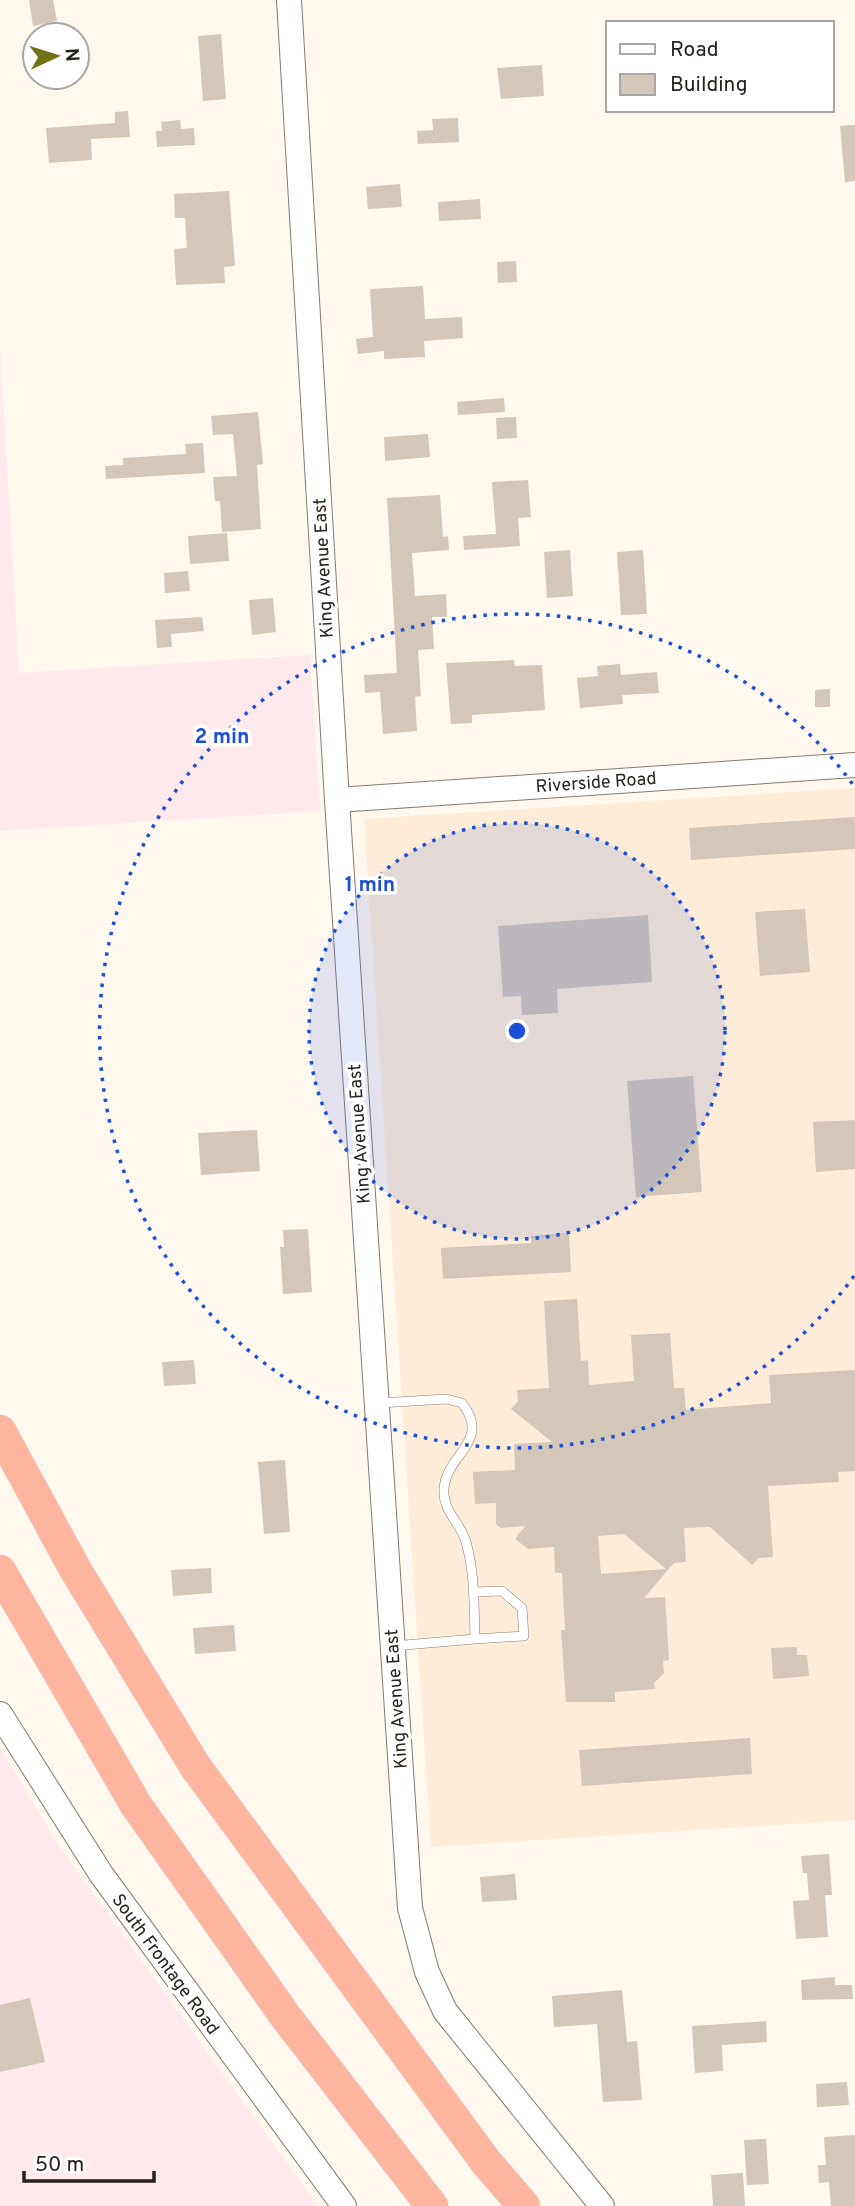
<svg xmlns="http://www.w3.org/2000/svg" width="855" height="2206" viewBox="0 0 855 2206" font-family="Overpass,sans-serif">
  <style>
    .built { fill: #fdedd8 }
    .industrial { fill: #ffe9ec }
    .building { fill: #d2c7b9; fill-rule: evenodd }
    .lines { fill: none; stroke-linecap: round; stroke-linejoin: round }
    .lane-casing { stroke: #847a6e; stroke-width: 10 }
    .secondary-casing { stroke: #847a6e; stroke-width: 26 }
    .highway-casing { stroke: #d8d7d6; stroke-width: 33 }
    .lane { stroke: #fff; stroke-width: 9 }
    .secondary { stroke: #fff; stroke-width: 24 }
    .highway { stroke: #ffb4a0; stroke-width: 32 }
    .ring { fill: none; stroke: #1d4ed8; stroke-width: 3.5; stroke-dasharray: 3.5 7 }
    .labels { text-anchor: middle; stroke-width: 7; stroke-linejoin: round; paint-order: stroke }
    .street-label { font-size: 18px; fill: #26231d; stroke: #fff }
    .centre { fill: #1d4ed8; stroke: #fff; stroke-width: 3.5 }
    .ring-label { font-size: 21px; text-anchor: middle; font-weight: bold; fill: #1d4ed8; stroke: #fff; stroke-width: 7; stroke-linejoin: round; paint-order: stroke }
  </style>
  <rect width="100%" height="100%" fill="#fef8ef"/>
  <path class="built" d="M 855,788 L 855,1820 L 431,1847 L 364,819 Z"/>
  <path class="industrial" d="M 0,340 L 19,673 L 310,655 L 320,811 L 0,831 Z
    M 0,1747 L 57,1843 L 318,2206 L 0,2206 Z"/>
  <path class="building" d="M 29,0 L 53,0 L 57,21 L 33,26 Z
    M 221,34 L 226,99 L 203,101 L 198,36 Z
    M 542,65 L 544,96 L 501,99 L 497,68 Z
    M 128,111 L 130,137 L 91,139 L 92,160 L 49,163 L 46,128 L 115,123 L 115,112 Z
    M 458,118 L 459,142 L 418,144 L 417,131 L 433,130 L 432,119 Z
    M 180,120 L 181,129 L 194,128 L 195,145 L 157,147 L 156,131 L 162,131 L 161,122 Z
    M 855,125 L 855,181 L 845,182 L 840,126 Z
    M 400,184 L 402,207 L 368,209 L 366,187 Z
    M 229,191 L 235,266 L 224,267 L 225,283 L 176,285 L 174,249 L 187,248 L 185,218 L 175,218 L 174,194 Z
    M 480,199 L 481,219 L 439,221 L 438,202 Z
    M 516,261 L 517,282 L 498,283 L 497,262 Z
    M 423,286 L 425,319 L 462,317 L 463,338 L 424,341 L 425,357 L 384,359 L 384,351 L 358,354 L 356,339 L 373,337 L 370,289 Z
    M 504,398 L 505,412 L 458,415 L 457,402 Z
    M 258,412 L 263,464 L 257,465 L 261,529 L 222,532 L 220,501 L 215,501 L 213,477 L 237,476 L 233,434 L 213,435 L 211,416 Z
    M 516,417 L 517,438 L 497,439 L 496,418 Z
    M 428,434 L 430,457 L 385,461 L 384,437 Z
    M 203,443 L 205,473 L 106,479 L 105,466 L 123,465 L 123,458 L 186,454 L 185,444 Z
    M 528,480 L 531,517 L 518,518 L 520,546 L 464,550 L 463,536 L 496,534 L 492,482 Z
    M 440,495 L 443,537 L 448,536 L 449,550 L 412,553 L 415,596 L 446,594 L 447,617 L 432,617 L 434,649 L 418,650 L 421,696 L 415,697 L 417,731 L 383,734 L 380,692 L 365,693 L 364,675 L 397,673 L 387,498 Z
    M 227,533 L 229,561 L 190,564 L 188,536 Z
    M 570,550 L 573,596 L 547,598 L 544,552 Z
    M 643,550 L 647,614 L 621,615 L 617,552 Z
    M 188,571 L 190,591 L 165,593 L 164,573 Z
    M 273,598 L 276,632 L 252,635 L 249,600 Z
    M 202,617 L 204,631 L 171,634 L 172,647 L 157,648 L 155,620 Z
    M 514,660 L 515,666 L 542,665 L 545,710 L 472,715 L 472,723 L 451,724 L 446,663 Z
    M 620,664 L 621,675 L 657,672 L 659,693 L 622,695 L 623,704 L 580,708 L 577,678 L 598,676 L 597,666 Z
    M 830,689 L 830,707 L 815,707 L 815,690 Z
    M 855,817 L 855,849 L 691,860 L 689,828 Z
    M 805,909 L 810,972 L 760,976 L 755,912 Z
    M 648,915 L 652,982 L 557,989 L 558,1013 L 522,1015 L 521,996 L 503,997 L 498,926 Z
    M 693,1076 L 702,1192 L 636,1197 L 627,1081 Z
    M 855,1120 L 855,1169 L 816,1172 L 813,1122 Z
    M 257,1130 L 260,1171 L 201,1175 L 198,1133 Z
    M 308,1229 L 312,1292 L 283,1294 L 280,1247 L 284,1247 L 283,1230 Z
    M 569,1233 L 571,1272 L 443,1279 L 441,1248 L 531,1243 L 531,1236 Z
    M 577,1299 L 581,1361 L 588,1360 L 589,1385 L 634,1381 L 631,1335 L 670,1333 L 674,1388 L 684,1388 L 686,1410 L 771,1403 L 769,1375 L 855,1370 L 855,1471 L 838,1472 L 839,1482 L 768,1486 L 773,1557 L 759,1558 L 752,1565 L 710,1527 L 684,1528 L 686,1562 L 674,1563 L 644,1598 L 665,1597 L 669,1660 L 663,1661 L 664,1673 L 654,1683 L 655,1689 L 615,1692 L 615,1702 L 566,1702 L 561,1630 L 565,1630 L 562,1573 L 555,1573 L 554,1547 L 528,1549 L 515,1539 L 525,1526 L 501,1528 L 496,1524 L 496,1503 L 475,1504 L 473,1472 L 515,1470 L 514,1444 L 552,1442 L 511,1409 L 518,1401 L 517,1390 L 549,1388 L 544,1301 ZM 624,1534 L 666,1569 L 601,1574 L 598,1536 Z
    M 194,1360 L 196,1384 L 164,1386 L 162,1362 Z
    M 285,1460 L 290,1532 L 264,1534 L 258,1462 Z
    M 211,1568 L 212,1593 L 173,1596 L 171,1570 Z
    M 234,1625 L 236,1651 L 195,1654 L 193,1628 Z
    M 797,1647 L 797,1655 L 807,1655 L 809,1676 L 773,1679 L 771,1648 Z
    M 750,1738 L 752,1774 L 582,1786 L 579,1750 Z
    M 829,1854 L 832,1895 L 825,1895 L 828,1937 L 796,1939 L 793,1901 L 809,1900 L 807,1873 L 803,1873 L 801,1856 Z
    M 515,1874 L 517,1900 L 482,1902 L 480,1877 Z
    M 835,1977 L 835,1985 L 852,1985 L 853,1999 L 802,2000 L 801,1980 Z
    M 622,1990 L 627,2042 L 637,2041 L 642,2100 L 603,2102 L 597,2024 L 554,2027 L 552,1996 Z
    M 30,1998 L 45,2062 L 0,2072 L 0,2005 Z
    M 766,2021 L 767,2042 L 722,2045 L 723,2071 L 695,2073 L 692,2026 Z
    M 847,2082 L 849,2105 L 817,2107 L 816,2084 Z
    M 855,2135 L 855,2206 L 831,2206 L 829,2182 L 819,2183 L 818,2165 L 826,2165 L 824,2137 Z
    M 766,2139 L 769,2184 L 747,2185 L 744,2140 Z
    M 743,2173 L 745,2206 L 713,2206 L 711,2175 Z"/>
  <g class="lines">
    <defs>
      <path id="lane" d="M 379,1403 L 446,1399 L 462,1403 C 492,1442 446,1454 444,1489 C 442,1511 461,1523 466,1542 C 475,1573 474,1608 475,1639 L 393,1646
        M 473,1592 L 502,1591 L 522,1608 L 524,1636 L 475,1639"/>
      <path id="secondary" d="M 289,0 L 337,800 L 410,1908 L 427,1972 L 445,2011 L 602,2206
        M 337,800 L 855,765
        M 0,1714 L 101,1874 L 344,2206"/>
      <path id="highway" d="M 0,1431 L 75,1569 L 195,1766 L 486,2162 L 524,2206
        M 0,1571 L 136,1805 L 286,2017 L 432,2206"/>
    </defs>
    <use href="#lane" class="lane-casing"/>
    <use href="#secondary" class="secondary-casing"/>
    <use href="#highway" class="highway-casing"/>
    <use href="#lane" class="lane"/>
    <use href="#secondary" class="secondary"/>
    <use href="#highway" class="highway"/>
  </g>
  <circle cx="517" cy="1031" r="208" fill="#1d4ed8" fill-opacity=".12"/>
  <g class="ring">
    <circle cx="517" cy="1031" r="208"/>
    <path d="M854 1276A417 417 0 1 1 854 786"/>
  </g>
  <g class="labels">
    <g class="street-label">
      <text transform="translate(323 568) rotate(-93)" y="6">King Avenue East</text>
      <text transform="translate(596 782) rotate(-4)" y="6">Riverside Road</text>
      <text transform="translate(359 1134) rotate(-94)" y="6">King Avenue East</text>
      <text transform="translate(396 1699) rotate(-94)" y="6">King Avenue East</text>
      <text transform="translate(166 1964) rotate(54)" y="6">South Frontage Road</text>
    </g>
  </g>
  <circle cx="517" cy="1031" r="10" class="centre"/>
  <g class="ring-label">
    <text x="222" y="743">2 min</text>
    <text x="370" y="891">1 min</text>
  </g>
  <rect x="606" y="21" width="228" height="91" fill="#ffffff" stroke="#a8a7a5" stroke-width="2"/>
  <rect x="620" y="44" width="35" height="10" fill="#ffffff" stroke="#a8a7a5" stroke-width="2"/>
  <text x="670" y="56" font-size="21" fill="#26231d">Road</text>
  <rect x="620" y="74" width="35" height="21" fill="#d2c7b9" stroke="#a8a7a5" stroke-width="2"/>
  <text x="670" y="91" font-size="21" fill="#26231d">Building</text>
  <g transform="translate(56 56) rotate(86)"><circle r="33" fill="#ffffff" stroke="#a8a7a5" stroke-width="2"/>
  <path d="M0-5L12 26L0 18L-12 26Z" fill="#717319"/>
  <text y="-10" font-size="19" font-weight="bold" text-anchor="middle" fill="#26231d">N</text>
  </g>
  <path d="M24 2171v10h130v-10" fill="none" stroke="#26231d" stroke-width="3.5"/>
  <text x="35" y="2171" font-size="21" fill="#26231d" stroke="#ffffff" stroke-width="5" paint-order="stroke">50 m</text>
</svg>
